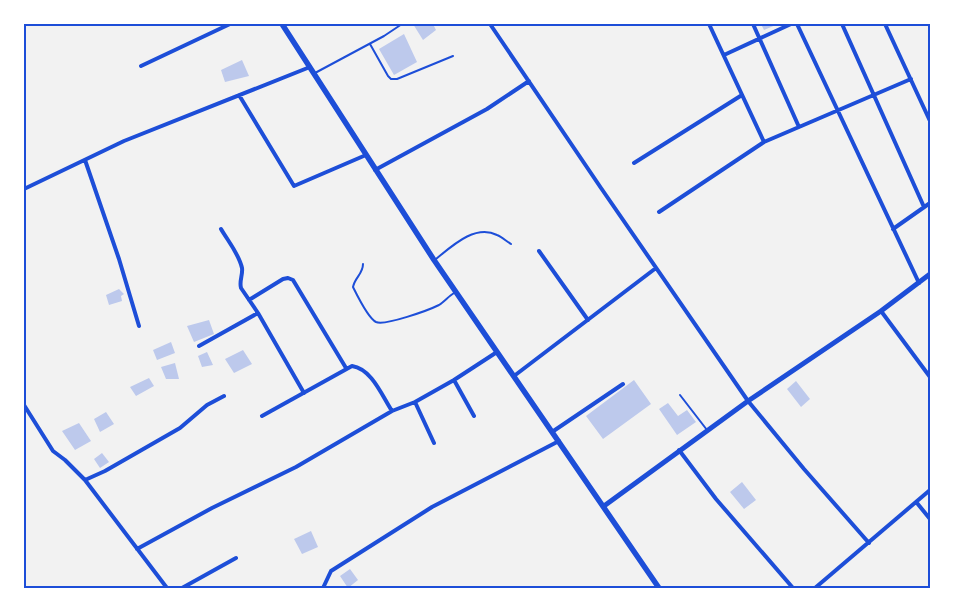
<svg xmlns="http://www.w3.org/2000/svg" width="954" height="612" viewBox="0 0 954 612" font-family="Rubik,sans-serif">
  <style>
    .building { fill: #bdc9ec }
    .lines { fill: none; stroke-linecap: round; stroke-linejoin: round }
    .service { stroke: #1d4ed8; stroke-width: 2 }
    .minor { stroke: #1d4ed8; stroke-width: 4 }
    .tertiary { stroke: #1d4ed8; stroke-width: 5 }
    .secondary { stroke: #1d4ed8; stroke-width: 5.5 }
    .neatline { fill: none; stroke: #1d4ed8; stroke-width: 2 }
  </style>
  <rect width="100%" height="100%" fill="#f2f2f2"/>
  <path class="building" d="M 413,24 L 433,24 L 436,30 L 423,40 Z
    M 761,24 L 778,24 L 764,30 Z
    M 404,34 L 417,62 L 394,75 L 379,49 Z
    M 242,60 L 249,76 L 225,82 L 221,70 Z
    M 119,289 L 124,294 L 121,296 L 122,301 L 109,305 L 106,295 Z
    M 209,320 L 214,334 L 194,342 L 187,326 Z
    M 171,342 L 175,353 L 157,360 L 153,350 Z
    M 243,350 L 252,364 L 234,373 L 225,359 Z
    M 207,352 L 213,365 L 202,367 L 198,356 Z
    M 175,363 L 179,379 L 166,379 L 161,367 Z
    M 149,378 L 154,386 L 136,396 L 130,387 Z
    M 634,380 L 651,404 L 603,439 L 586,416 Z
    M 796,381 L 810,399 L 801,407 L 787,389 Z
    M 668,403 L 678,416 L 687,410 L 696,422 L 677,435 L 659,409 Z
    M 106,412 L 114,424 L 100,432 L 94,419 Z
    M 79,423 L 91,441 L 75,450 L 62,431 Z
    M 102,453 L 109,462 L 100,468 L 94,459 Z
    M 742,482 L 756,500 L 744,509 L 730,492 Z
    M 311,531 L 318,547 L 302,554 L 294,539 Z
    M 350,569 L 358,580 L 348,588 L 340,576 Z"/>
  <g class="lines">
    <path class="service" d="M 370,44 L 388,76 L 391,79 L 397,79 L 453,56
      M 315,73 L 384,36 L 402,24
      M 436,259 C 452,246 475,224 497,235 C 502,237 506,241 511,244
      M 363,264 C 363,274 355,277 353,287 C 357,295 368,318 376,322 C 385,326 429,310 439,305 C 444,302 449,296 454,293
      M 680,395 L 707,430"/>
    <path class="minor" d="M 490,24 L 601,188 L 748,401 L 804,469 L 869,543
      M 709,24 L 764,142
      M 753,24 L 799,127
      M 797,24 L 919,283
      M 842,24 L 924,207
      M 885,24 L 930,121
      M 724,55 L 791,24
      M 141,66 L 230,24
      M 239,95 L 294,186 L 366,155
      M 85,160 L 119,259 L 139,326
      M 634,163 L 742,95
      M 375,170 L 487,109 L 529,81
      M 24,189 L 124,141 L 310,67
      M 659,212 L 764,142 L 911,79
      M 221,229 C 228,241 239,254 242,268 C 243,275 239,281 241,288 L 258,313 L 304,393
      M 893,229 L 930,203
      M 539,251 L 588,320
      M 249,300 L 283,279 L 288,278 L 293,280 L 346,368
      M 881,311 L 930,377
      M 199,346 L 258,313
      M 514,376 L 656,268
      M 454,380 L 474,416
      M 415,402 L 434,443
      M 24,405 L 53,451 L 65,460 L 85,480 L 167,588
      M 262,416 L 352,366 C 372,369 382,396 392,411
      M 552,432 L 623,384
      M 679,450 L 716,499 L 793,588
      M 85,480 L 105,471 L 180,428 L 207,405 L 224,396
      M 917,503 L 930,519
      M 137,549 L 212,508 L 296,467 L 392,411 L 415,402 L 454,380 L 497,352
      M 182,588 L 236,558
      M 323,588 L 331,571 L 432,507 L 559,441
      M 815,588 L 930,490"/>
    <path class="tertiary" d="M 604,506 L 748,401 L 881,311 L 930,274"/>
    <path class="secondary" d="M 282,24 L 434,260 L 659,588"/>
  </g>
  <rect width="954" height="612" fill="none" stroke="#ffffff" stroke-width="50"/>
  <rect x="25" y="25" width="904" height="562" class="neatline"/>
</svg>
